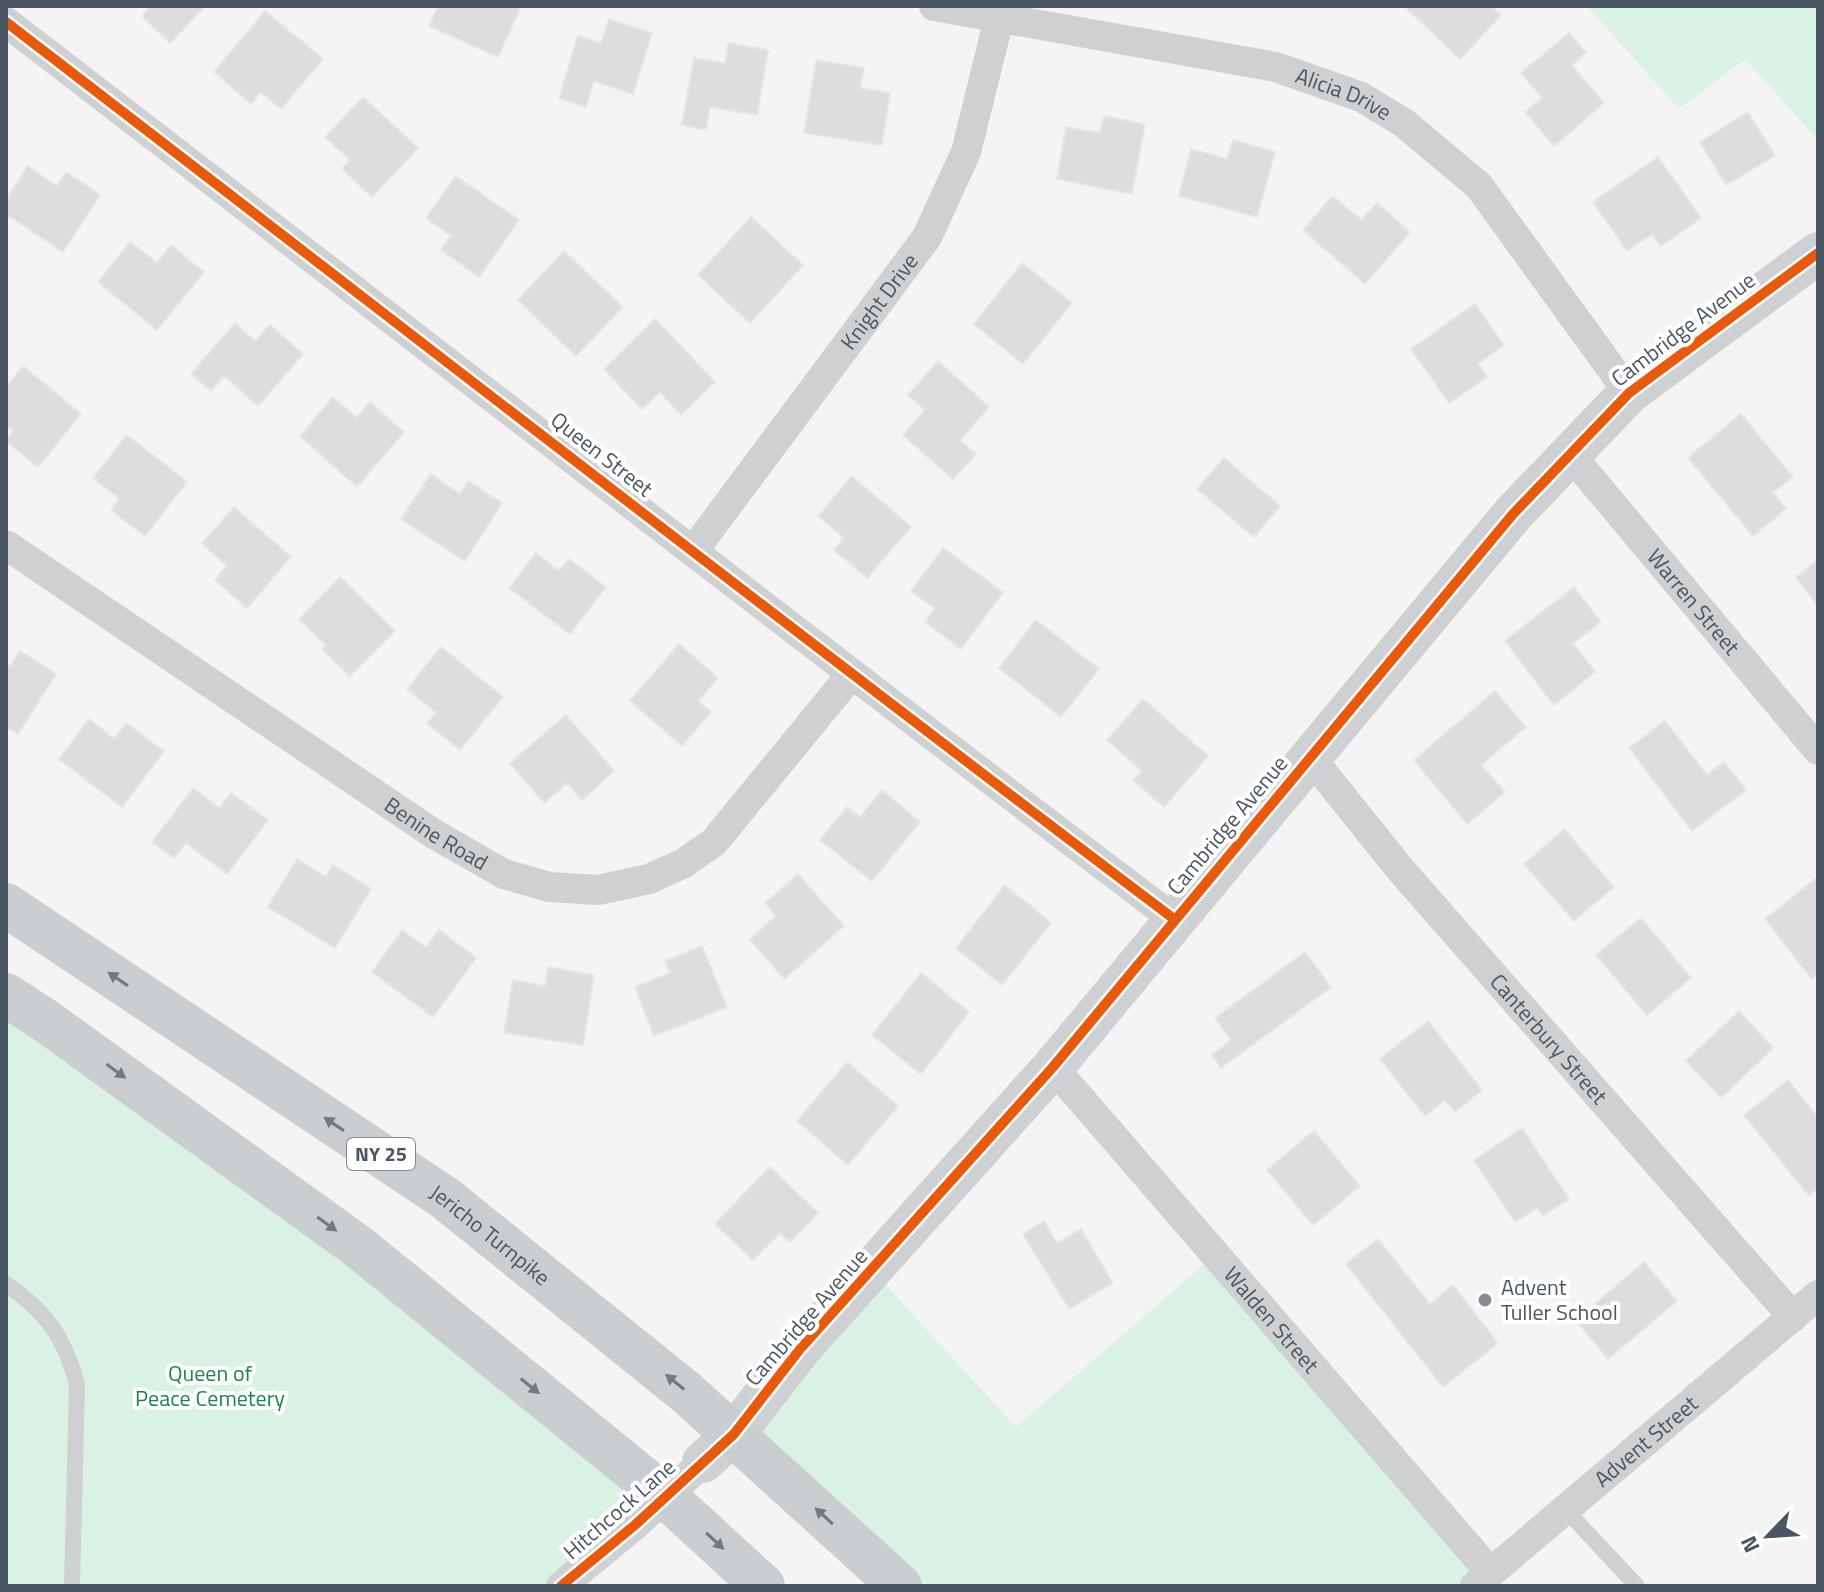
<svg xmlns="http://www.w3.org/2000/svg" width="1824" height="1592" viewBox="0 0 1824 1592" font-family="'Titillium Web',sans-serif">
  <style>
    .green { fill: #d9f2e3 }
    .building { fill: #ddddde; stroke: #e5e6e7; stroke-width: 2 }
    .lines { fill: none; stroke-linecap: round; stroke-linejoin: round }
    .lane { stroke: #ced0d2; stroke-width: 16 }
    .street { stroke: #ced0d2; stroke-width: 30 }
    .secondary { stroke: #ced0d4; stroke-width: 42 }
    .primary { stroke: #caced1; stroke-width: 44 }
    .cycleway-casing { stroke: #fff; stroke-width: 15 }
    .cycleway { stroke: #e8590c; stroke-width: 10 }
    .oneway { fill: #707a83 }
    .poi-dot { fill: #868d94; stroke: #fff; stroke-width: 3 }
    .labels { text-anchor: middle; stroke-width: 8; stroke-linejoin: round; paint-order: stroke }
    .shield { fill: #fff; stroke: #808990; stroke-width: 2 }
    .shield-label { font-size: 20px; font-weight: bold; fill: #4a5661 }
    .street-label { font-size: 22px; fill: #4a5661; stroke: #fff }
    .poi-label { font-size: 22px; fill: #4a5661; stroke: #fff; text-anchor: start }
    .park-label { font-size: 22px; fill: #17864f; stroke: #fff }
  </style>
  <rect width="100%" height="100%" fill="#f4f4f4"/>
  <path class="green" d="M 1587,6 L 1818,6 L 1818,140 L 1745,59 L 1679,109 Z
    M 6,995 L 666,1497 L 561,1586 L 6,1586 Z
    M 1216,1254 L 1490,1572 L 1475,1586 L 900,1586 L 734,1434 L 872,1270 L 1016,1427 Z"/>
  <path class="building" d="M 151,6 L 205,6 L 170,43 L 142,16 Z
    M 438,6 L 521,6 L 498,57 L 429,26 Z
    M 1404,6 L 1491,6 L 1501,15 L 1460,59 Z
    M 265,11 L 323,59 L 281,109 L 261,92 L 251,104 L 214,72 Z
    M 609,19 L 652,33 L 633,94 L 594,81 L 586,107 L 559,98 L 578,36 L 601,43 Z
    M 1569,33 L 1586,53 L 1572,65 L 1604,103 L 1554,146 L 1525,112 L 1542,98 L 1521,73 Z
    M 728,43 L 768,50 L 757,115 L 710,107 L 706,130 L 682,125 L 694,58 L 725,63 Z
    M 816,60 L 864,68 L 860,88 L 890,93 L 882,145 L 804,133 Z
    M 363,97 L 418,148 L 372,197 L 342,169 L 350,160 L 325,137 Z
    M 1748,112 L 1775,156 L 1726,185 L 1700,142 Z
    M 1104,116 L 1145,124 L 1132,194 L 1057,179 L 1066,127 L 1100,133 Z
    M 1233,140 L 1275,152 L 1257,217 L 1179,196 L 1191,149 L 1227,159 Z
    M 1658,157 L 1701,218 L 1661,246 L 1652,234 L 1627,251 L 1593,202 Z
    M 28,166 L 57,186 L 66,172 L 100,195 L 63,252 L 6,214 L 6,200 Z
    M 456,176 L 519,220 L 479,277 L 441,250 L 451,236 L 426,218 Z
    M 1333,196 L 1361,220 L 1377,203 L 1410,232 L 1365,284 L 1303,230 Z
    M 751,217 L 803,265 L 750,323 L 698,275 Z
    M 130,242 L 157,263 L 171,245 L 204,272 L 157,330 L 98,282 Z
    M 564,251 L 623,307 L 576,356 L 518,300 Z
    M 1022,263 L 1072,303 L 1023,364 L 974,324 Z
    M 1475,304 L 1504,345 L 1478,364 L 1487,377 L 1449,403 L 1411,349 Z
    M 655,319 L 715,382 L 681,415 L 660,392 L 642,409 L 604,369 Z
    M 235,323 L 255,341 L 270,325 L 303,354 L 258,406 L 225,376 L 211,391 L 191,374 Z
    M 938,361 L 989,407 L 960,440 L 976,454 L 953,479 L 903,435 L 925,410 L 908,395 Z
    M 23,366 L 81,414 L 38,467 L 6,441 L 13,430 L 6,425 L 6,387 Z
    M 333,397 L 357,418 L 370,402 L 404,432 L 357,487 L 300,436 Z
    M 1741,414 L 1793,477 L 1773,493 L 1786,509 L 1753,536 L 1688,458 Z
    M 127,435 L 187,482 L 145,536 L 111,510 L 119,498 L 93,478 Z
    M 1224,458 L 1280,506 L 1254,537 L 1197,489 Z
    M 431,474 L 460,494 L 468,481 L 502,503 L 465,561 L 401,519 Z
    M 852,476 L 911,527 L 867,578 L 834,550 L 844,538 L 818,516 Z
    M 234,507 L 291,557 L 247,608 L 215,580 L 227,566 L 202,543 Z
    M 943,548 L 1003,592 L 961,649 L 925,622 L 935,608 L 911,591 Z
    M 536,553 L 559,571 L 569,559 L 606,587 L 570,634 L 509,588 Z
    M 1818,560 L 1818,606 L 1796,577 Z
    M 340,577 L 395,631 L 350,676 L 322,649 L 326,645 L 299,619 Z
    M 1574,587 L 1601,622 L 1573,643 L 1595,672 L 1554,705 L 1505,641 Z
    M 1036,620 L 1099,669 L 1061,717 L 999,668 Z
    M 679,644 L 718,678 L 698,701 L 711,712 L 682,746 L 630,701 Z
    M 441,647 L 503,697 L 460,750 L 427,723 L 436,712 L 407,689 Z
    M 20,651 L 56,674 L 18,734 L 6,726 L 6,664 L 10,667 Z
    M 1495,691 L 1526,727 L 1481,765 L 1505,792 L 1467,824 L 1414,760 Z
    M 1143,699 L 1208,756 L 1164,807 L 1133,780 L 1142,771 L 1107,740 Z
    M 566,715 L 614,771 L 582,800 L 567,783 L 544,803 L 510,763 Z
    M 89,719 L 114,739 L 126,723 L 164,751 L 122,807 L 59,759 Z
    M 1665,721 L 1707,775 L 1724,762 L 1746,790 L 1692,831 L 1629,748 Z
    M 193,788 L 219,808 L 231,793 L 268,820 L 227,874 L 186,843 L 174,858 L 152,842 Z
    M 882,790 L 920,822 L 872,881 L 820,840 L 847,807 L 860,817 Z
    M 1564,829 L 1614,887 L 1574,921 L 1524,864 Z
    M 297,859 L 326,877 L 333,865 L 371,889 L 335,948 L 268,907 Z
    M 798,874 L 844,926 L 784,979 L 750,939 L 776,916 L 765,903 Z
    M 1818,877 L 1818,974 L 1812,979 L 1765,919 Z
    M 1005,885 L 1051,923 L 1002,985 L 956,948 Z
    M 1641,918 L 1691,978 L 1647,1015 L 1596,955 Z
    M 402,930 L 426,947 L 439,930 L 476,958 L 433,1017 L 372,972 Z
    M 702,946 L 727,1007 L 654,1036 L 635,987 L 670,973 L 665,961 Z
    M 1305,952 L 1331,987 L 1221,1068 L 1212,1055 L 1231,1040 L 1215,1018 Z
    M 548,967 L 594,975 L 583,1045 L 504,1033 L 513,980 L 545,986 Z
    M 921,973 L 969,1012 L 921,1074 L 872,1035 Z
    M 1739,1011 L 1773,1048 L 1721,1098 L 1686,1061 Z
    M 1428,1021 L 1482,1090 L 1455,1112 L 1445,1100 L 1425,1116 L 1380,1059 Z
    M 847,1062 L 898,1106 L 848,1165 L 797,1121 Z
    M 1788,1080 L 1818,1118 L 1818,1188 L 1809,1196 L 1744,1115 Z
    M 1522,1128 L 1569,1199 L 1543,1216 L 1537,1208 L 1515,1222 L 1474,1160 Z
    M 1314,1131 L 1360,1186 L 1313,1225 L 1267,1170 Z
    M 770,1167 L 818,1213 L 790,1242 L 780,1233 L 753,1260 L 715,1224 Z
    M 1044,1221 L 1057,1243 L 1081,1229 L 1113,1283 L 1069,1309 L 1023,1234 Z
    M 1378,1239 L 1430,1304 L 1453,1285 L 1498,1343 L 1443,1387 L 1346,1264 Z
    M 1644,1262 L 1677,1301 L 1608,1359 L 1576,1320 Z"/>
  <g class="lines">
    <path class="lane" d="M 6,1284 C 46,1311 64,1337 77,1384 L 72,1586
      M 1565,1509 L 1637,1586"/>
    <g class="street">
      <path id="s1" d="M 934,6 L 1276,67 L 1361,97 L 1404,123 L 1479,186 L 1629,393"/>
      <path d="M 6,22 C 395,321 782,623 1174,919"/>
      <path id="s2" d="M 1569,453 L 1818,750"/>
      <path id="s3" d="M 6,545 L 434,834 L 504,874 L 549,887 L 598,890 L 649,879 L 684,863 L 714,842 L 851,675"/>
      <path id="s4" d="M 694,550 L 927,237 L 966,152 L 999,19"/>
      <path id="s5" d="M 1311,758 L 1400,869 L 1793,1317"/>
      <path id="s6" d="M 1053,1067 L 1490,1572"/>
      <path d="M 561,1586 L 635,1525 L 703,1462"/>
      <path id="s7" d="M 1475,1586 L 1818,1295"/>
    </g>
    <path class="secondary" d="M 703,1462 L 734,1434 L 800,1349 L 1053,1067 L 1513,514 L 1629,393 L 1818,253"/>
    <g class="primary">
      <path id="s8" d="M 6,905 L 445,1198 L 687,1393 L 900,1586"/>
      <path d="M 6,995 L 46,1021 L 360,1248 L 666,1497 L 763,1586"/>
    </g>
    <defs>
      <path id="cycleway" d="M 6,22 C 395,321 782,623 1174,919
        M 561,1586 L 635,1525 L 734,1434 L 800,1349 L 1053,1067 L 1513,514 L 1629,393 L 1818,253"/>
    </defs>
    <use href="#cycleway" class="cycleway-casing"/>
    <use href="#cycleway" class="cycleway"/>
  </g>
  <defs><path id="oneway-solid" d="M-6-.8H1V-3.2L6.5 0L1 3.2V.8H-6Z" transform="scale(2)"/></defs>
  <g class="oneway">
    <use href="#oneway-solid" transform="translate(118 979) rotate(-146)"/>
    <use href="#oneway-solid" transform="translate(116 1071) rotate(36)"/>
    <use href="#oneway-solid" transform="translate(334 1124) rotate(-146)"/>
    <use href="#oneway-solid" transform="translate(327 1224) rotate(36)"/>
    <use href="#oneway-solid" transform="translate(675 1382) rotate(-141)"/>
    <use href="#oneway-solid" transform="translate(530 1386) rotate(39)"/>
    <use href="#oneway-solid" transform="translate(824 1516) rotate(-137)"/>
    <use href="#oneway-solid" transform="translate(715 1541) rotate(43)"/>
  </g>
  <circle class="poi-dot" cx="1485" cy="1300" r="8"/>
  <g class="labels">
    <rect class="shield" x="347" y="1138" width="68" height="32" rx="6"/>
    <g class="shield-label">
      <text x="381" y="1161">NY 25</text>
    </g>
    <g class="street-label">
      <text dy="8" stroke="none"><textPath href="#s1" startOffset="420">Alicia Drive</textPath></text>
      <text dy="8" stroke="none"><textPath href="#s4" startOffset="310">Knight Drive</textPath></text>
      <text transform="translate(1683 329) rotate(-37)" y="8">Cambridge Avenue</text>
      <text transform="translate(602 454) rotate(38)" y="8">Queen Street</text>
      <text dy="8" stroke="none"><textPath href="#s2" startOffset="194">Warren Street</textPath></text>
      <text transform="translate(1227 825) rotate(-50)" y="8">Cambridge Avenue</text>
      <text dy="8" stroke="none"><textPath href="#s3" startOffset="518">Benine Road</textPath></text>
      <text dy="8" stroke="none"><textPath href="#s5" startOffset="368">Canterbury Street</textPath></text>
      <text dy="8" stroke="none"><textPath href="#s8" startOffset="586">Jericho Turnpike</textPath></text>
      <text transform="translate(806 1317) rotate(-49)" y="8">Cambridge Avenue</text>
      <text dy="8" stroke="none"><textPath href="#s6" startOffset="334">Walden Street</textPath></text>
      <text dy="8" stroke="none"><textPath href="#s7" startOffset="224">Advent Street</textPath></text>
      <text transform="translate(619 1509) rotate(-41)" y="8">Hitchcock Lane</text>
    </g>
    <g class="poi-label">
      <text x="1501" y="1295">Advent<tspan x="1501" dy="25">Tuller School</tspan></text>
    </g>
    <g class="park-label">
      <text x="210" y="1381">Queen of<tspan x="210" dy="25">Peace Cemetery</tspan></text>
    </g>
  </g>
  <rect width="1824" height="1592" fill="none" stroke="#4a5661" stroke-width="16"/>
  <g transform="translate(1768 1536) rotate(245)" stroke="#ffffff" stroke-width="6" paint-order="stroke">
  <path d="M0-6L14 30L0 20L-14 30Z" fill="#4a5661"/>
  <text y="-12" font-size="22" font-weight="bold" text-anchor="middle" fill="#4a5661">N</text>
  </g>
</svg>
